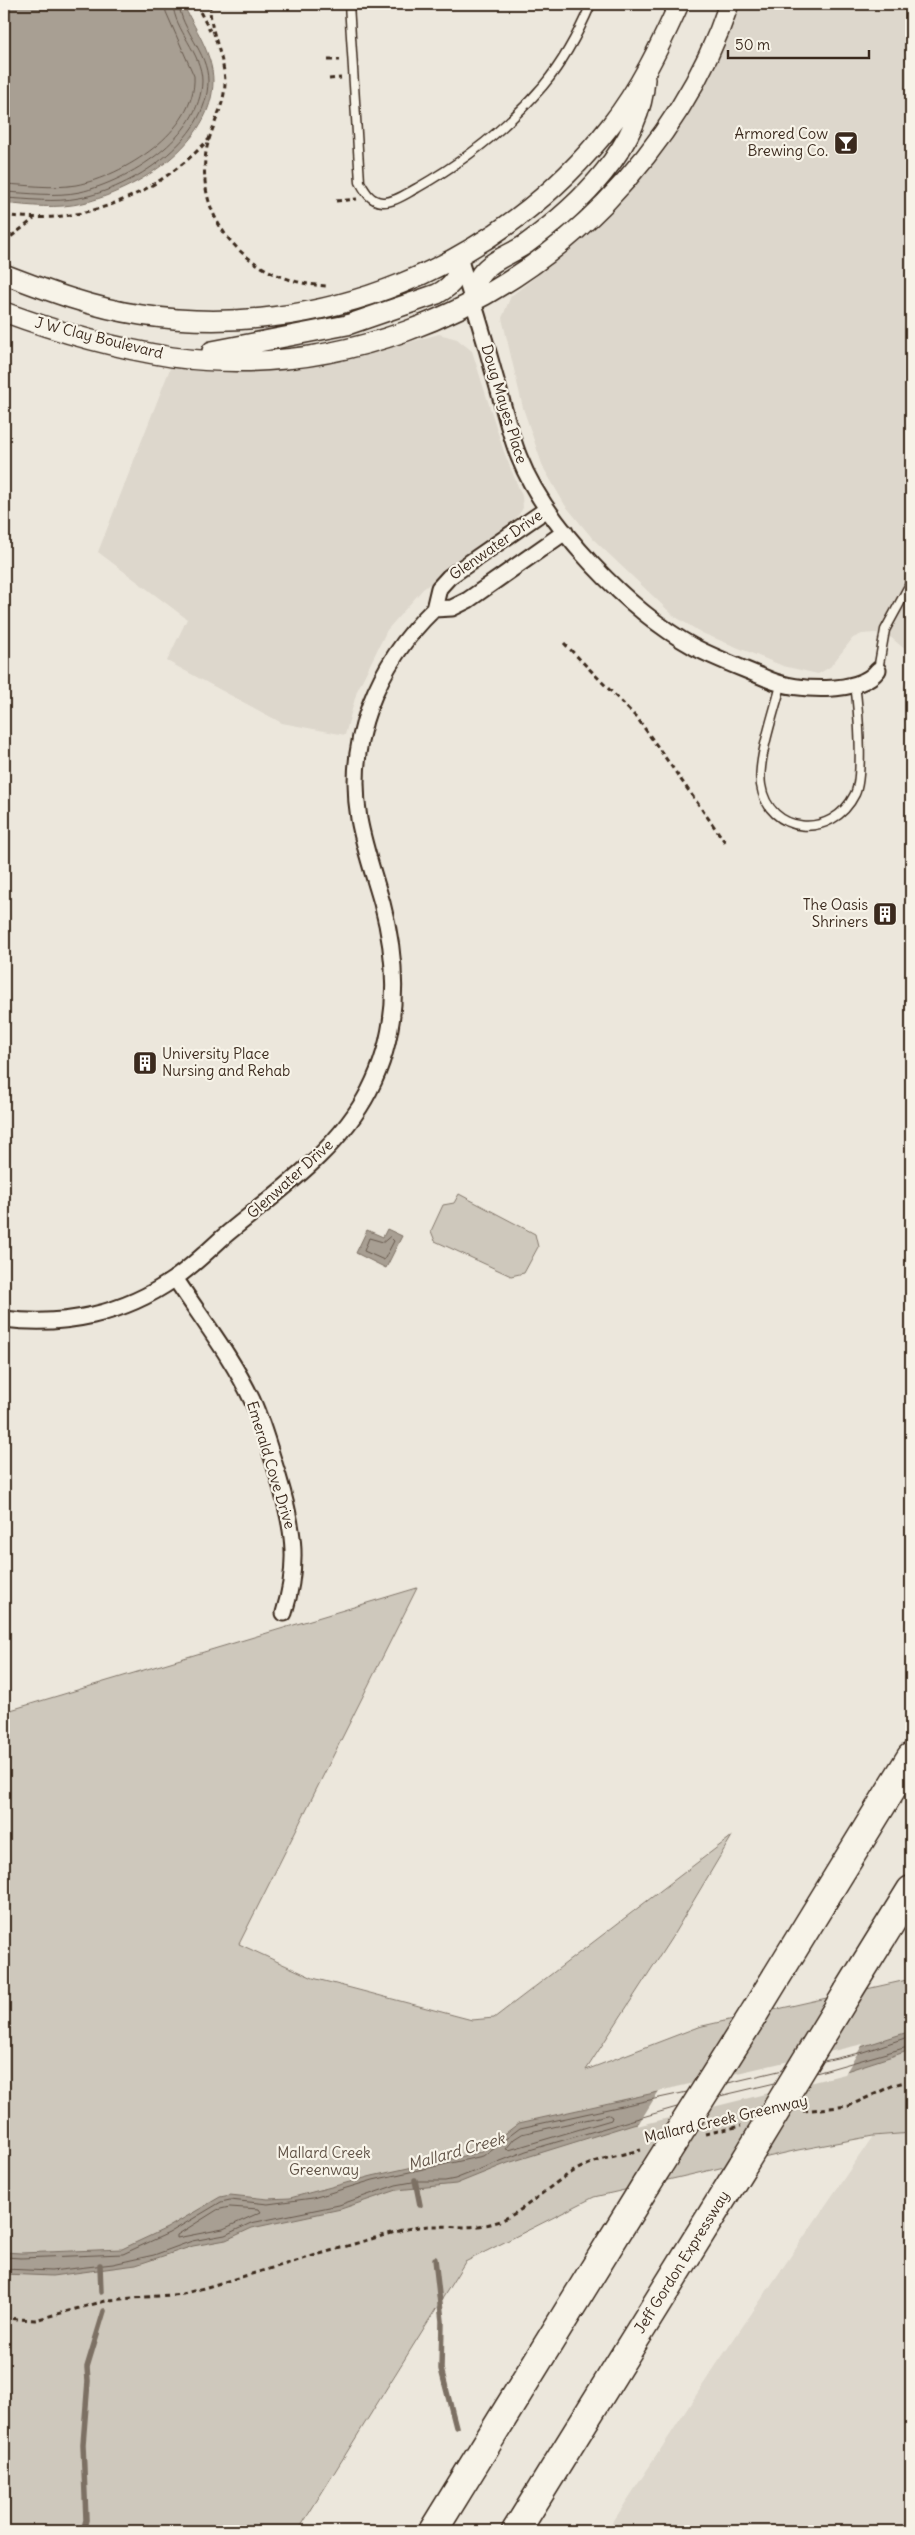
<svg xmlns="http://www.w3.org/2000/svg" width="915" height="2535" viewBox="0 0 915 2535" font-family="Delius,sans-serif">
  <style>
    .built { fill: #ddd7cc }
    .green { fill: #cec8bc; stroke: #84796d }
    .water { fill: #a89f93; stroke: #7c7064 }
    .pier { fill: #ece7dc }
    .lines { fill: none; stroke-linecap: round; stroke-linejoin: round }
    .shore { stroke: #67594d; stroke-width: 1 }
    .stream { stroke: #7c7064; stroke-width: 5.5 }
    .service-casing { stroke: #3b2a1e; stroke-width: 11 }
    .minor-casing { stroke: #3b2a1e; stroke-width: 19 }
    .tertiary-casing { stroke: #3b2a1e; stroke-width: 22 }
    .motorway-casing { stroke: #3b2a1e; stroke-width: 31 }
    .path { stroke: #3b2a1e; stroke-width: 3; stroke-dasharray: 5 4; stroke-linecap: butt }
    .service { stroke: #f7f3e8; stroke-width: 8 }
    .minor { stroke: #f7f3e8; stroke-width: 15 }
    .tertiary { stroke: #f7f3e8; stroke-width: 19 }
    .motorway { stroke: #f7f3e8; stroke-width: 28 }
    .motorway-bridge-casing { stroke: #3b2a1e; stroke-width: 31; stroke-linecap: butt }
    .motorway-bridge { stroke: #f7f3e8; stroke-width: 28 }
    .labels { text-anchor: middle; stroke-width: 4.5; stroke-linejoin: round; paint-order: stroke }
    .poi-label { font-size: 15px; fill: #3b2a1e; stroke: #f7f3e8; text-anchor: end }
    .street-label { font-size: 15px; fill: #3b2a1e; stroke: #f7f3e8 }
    .park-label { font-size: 15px; fill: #605246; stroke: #f7f3e8 }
    .water-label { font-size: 16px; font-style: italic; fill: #615347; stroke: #f7f3e8 }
  </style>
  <rect width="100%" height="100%" fill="#ece7dc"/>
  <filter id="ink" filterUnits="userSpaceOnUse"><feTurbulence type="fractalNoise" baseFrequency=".02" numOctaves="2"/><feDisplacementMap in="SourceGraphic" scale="10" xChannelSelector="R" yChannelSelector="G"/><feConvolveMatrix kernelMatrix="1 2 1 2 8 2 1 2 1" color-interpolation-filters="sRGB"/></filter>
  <g filter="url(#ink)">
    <path class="built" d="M 738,4 L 911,4 L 911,646 L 907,651 L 888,635 L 875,633 L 862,634 L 853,638 L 830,667 L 818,674 L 783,666 L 702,633 L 674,616 L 593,539 L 565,505 L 543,467 L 523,408 L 502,318 L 511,296 L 569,251 L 599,224 L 620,203 L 663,150 L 698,96 L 724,42 Z
      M 439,334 L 457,339 L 472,351 L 504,452 L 522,496 L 523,508 L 513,523 L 423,589 L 387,630 L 357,691 L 345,735 L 282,723 L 167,661 L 187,619 L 98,552 L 171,366 L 232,371 L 286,369 L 342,361 Z
      M 911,2133 L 911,2531 L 607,2531 L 710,2374 L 873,2136 Z"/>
    <path class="green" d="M 459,1194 L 535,1234 L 538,1247 L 524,1273 L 511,1276 L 435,1241 L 431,1231 L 443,1205 L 454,1203 Z
      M 417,1588 L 239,1944 L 313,1978 L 472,2020 L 494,2018 L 732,1836 L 672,1937 L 586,2070 L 698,2027 L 911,1979 L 911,2133 L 873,2136 L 798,2150 L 594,2197 L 465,2262 L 298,2531 L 4,2531 L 4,1712 Z"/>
    <path class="water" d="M 4,4 L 183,4 C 194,27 213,54 213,81 C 213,143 137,190 83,203 C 58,209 29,206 4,203 Z
      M 387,1229 L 402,1236 L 386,1268 L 356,1253 L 367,1230 L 383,1237 Z
      M 911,2031 L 911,2050 L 843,2072 L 633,2124 L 508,2163 L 456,2184 L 397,2190 L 341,2209 L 252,2228 L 226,2240 L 193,2246 L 136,2265 L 52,2276 L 4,2274 L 4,2252 L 21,2253 L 122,2249 L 167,2228 L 220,2197 L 230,2195 L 268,2199 L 290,2198 L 372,2176 L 481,2152 L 519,2123 L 861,2047 Z"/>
    <path class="pier" d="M 863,2044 L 845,2074 L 637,2126 L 659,2091 Z"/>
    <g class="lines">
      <path class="shore" d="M 4,184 C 28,185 52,189 76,185 C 123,176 197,131 194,76 L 166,12 L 165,4
        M 4,192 C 29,193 55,197 80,192 C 128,181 201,137 202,81 C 202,53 174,30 173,4
        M 4,198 C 29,199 54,203 79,198 C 131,189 208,140 208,81 C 208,52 181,30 179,4
        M 390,1237 L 394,1241 L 384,1260 L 364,1251 L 369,1238 L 383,1242 Z
        M 824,2061 L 863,2052 L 911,2036
        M 816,2073 L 911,2046
        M 728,2083 L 783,2070
        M 720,2096 L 775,2083
        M 609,2115 L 612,2117 L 611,2120 L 509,2150 L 506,2149 L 514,2139 L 522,2134 Z
        M 230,2207 L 259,2209 L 261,2212 L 223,2229 L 177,2238 L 177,2235 L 217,2210 Z
        M 4,2257 L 21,2258 L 123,2254 L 169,2233 L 221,2202 L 230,2200 L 268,2204 L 313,2198 L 373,2180 L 483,2156 L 520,2128 L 687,2092
        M 4,2269 L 51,2271 L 113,2264 L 154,2255 L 192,2241 L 225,2235 L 251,2223 L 339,2205 L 396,2185 L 418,2181 L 445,2181 L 455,2179 L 526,2151 L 677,2107"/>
      <path class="stream" d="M 415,2180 L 420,2205
        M 435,2259 L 442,2321 L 441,2369 L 456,2427
        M 100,2265 L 101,2292
        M 83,2531 L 86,2520 L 83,2444 L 88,2381 L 87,2367 L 104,2311"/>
      <defs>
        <path id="service" d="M 349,4 L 360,182 C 365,191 370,201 382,202 C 394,203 407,193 417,188 C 465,161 507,128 543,86 C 563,62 579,32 591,4
          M 878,670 L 885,630 L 909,586 L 911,577
          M 781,685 C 775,710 757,760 761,785 C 768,834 832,841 855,794 C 864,775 858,707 855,684"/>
        <path id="minor" d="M 459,258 C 472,297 484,337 495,377 C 503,404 509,432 519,457 C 546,526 629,611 694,647 C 719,660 745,669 770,680 C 796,691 859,695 878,670
          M 547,509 L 449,577 L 439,588 L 434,609 L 452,608 L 468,600 L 565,532
          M 175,1278 C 201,1318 232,1357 252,1400 C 263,1424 270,1451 278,1476 C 293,1526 300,1561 284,1613
          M 4,1319 C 64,1327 124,1314 174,1279 C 191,1267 207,1252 222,1238 C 274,1194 337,1153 369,1091 C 400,1031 399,967 382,903 C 374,875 364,847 359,819 C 346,739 377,664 434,609"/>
        <path id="tertiary" d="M 4,274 C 48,291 93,308 141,315 C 319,342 501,267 611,125 C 640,88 660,46 679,4
          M 474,303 C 475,293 476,281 481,274 C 491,260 512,254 526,244 C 578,206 641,147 645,79
          M 4,312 C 58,332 114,348 172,357 C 332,379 493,317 605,203 C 660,146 704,79 729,4
          M 212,351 L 347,325 L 437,294 C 454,285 460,275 459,256"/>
        <path id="motorway" d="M 848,1992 L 911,1890
          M 753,2015 L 911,1757
          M 433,2531 L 646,2185
          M 516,2531 L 744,2163"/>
      </defs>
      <use href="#service" class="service-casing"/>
      <use href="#minor" class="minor-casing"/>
      <use href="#tertiary" class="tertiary-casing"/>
      <use href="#motorway" class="motorway-casing"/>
      <path class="path" d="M 196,4 L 210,31
        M 210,4 C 209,32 224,54 225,82 C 225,107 210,128 206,152 C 194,227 256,284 328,286
        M 328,60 L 340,60
        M 329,79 L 341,78
        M 336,201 L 357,199
        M 4,215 C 81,227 156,196 209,139
        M 4,242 L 34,219
        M 564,643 L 638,719 L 725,842
        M 803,2111 L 849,2106 L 894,2085 L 911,2080
        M 705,2134 L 741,2126
        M 4,2318 L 35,2320 L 109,2300 L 183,2294 L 402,2230 C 412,2228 423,2226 432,2226 C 456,2226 476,2230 500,2221 C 524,2211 544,2190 566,2176 C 588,2161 615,2156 641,2150"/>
      <use href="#service" class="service"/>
      <use href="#minor" class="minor"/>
      <use href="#tertiary" class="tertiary"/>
      <use href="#motorway" class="motorway"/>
      <defs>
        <path id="motorway-bridge" d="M 744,2163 L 848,1992
          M 646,2185 L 753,2015"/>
      </defs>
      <use href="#motorway-bridge" class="motorway-bridge-casing"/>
      <use href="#motorway-bridge" class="motorway-bridge"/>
    </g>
  </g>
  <defs>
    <symbol id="bar-square" viewBox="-11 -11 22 22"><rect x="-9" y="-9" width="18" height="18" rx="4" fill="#3b2a1e" stroke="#f7f3e8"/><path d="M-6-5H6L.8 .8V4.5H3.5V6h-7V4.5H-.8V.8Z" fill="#fff"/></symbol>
    <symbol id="building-square" viewBox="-11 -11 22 22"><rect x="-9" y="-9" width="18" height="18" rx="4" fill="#3b2a1e" stroke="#f7f3e8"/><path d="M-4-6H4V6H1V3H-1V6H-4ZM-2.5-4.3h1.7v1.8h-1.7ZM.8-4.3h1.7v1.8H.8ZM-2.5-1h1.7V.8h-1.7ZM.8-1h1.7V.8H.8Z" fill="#fff"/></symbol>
  </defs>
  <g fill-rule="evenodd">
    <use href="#bar-square" x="832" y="129" width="28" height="28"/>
    <use href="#building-square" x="871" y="900" width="28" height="28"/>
    <use href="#building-square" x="131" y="1049" width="28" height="28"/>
  </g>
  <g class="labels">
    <g class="poi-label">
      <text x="828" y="139">Armored Cow<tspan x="828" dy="17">Brewing Co.</tspan></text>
      <text x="868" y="910">The Oasis<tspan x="868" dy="17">Shriners</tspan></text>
      <text x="162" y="1059" text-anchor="start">University Place<tspan x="162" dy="17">Nursing and Rehab</tspan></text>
    </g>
    <g class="street-label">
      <text transform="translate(99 338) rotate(14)" y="5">J W Clay Boulevard</text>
      <text transform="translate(504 404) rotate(73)" y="5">Doug Mayes Place</text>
      <text transform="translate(496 545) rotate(-35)" y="5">Glenwater Drive</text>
      <text transform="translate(290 1179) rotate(-42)" y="5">Glenwater Drive</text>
      <text transform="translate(271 1465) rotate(73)" y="5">Emerald Cove Drive</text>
      <text transform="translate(726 2119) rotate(-13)" y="5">Mallard Creek Greenway</text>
      <text transform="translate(682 2262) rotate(-58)" y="5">Jeff Gordon Expressway</text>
    </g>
    <g class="park-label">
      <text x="324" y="2158">Mallard Creek<tspan x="324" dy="17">Greenway</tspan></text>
    </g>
    <g class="water-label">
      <text transform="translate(456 2151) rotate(-16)" y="6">Mallard Creek</text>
    </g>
  </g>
  <rect width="915" height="2535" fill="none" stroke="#f7f3e8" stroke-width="20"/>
  <rect x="10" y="10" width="895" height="2515" fill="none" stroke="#3b2a1e" stroke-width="2" filter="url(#ink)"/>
  <path d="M728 50v8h141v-8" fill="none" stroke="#3b2a1e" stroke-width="2.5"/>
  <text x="735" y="50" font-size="15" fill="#3b2a1e" stroke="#f7f3e8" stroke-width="4" paint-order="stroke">50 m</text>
</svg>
